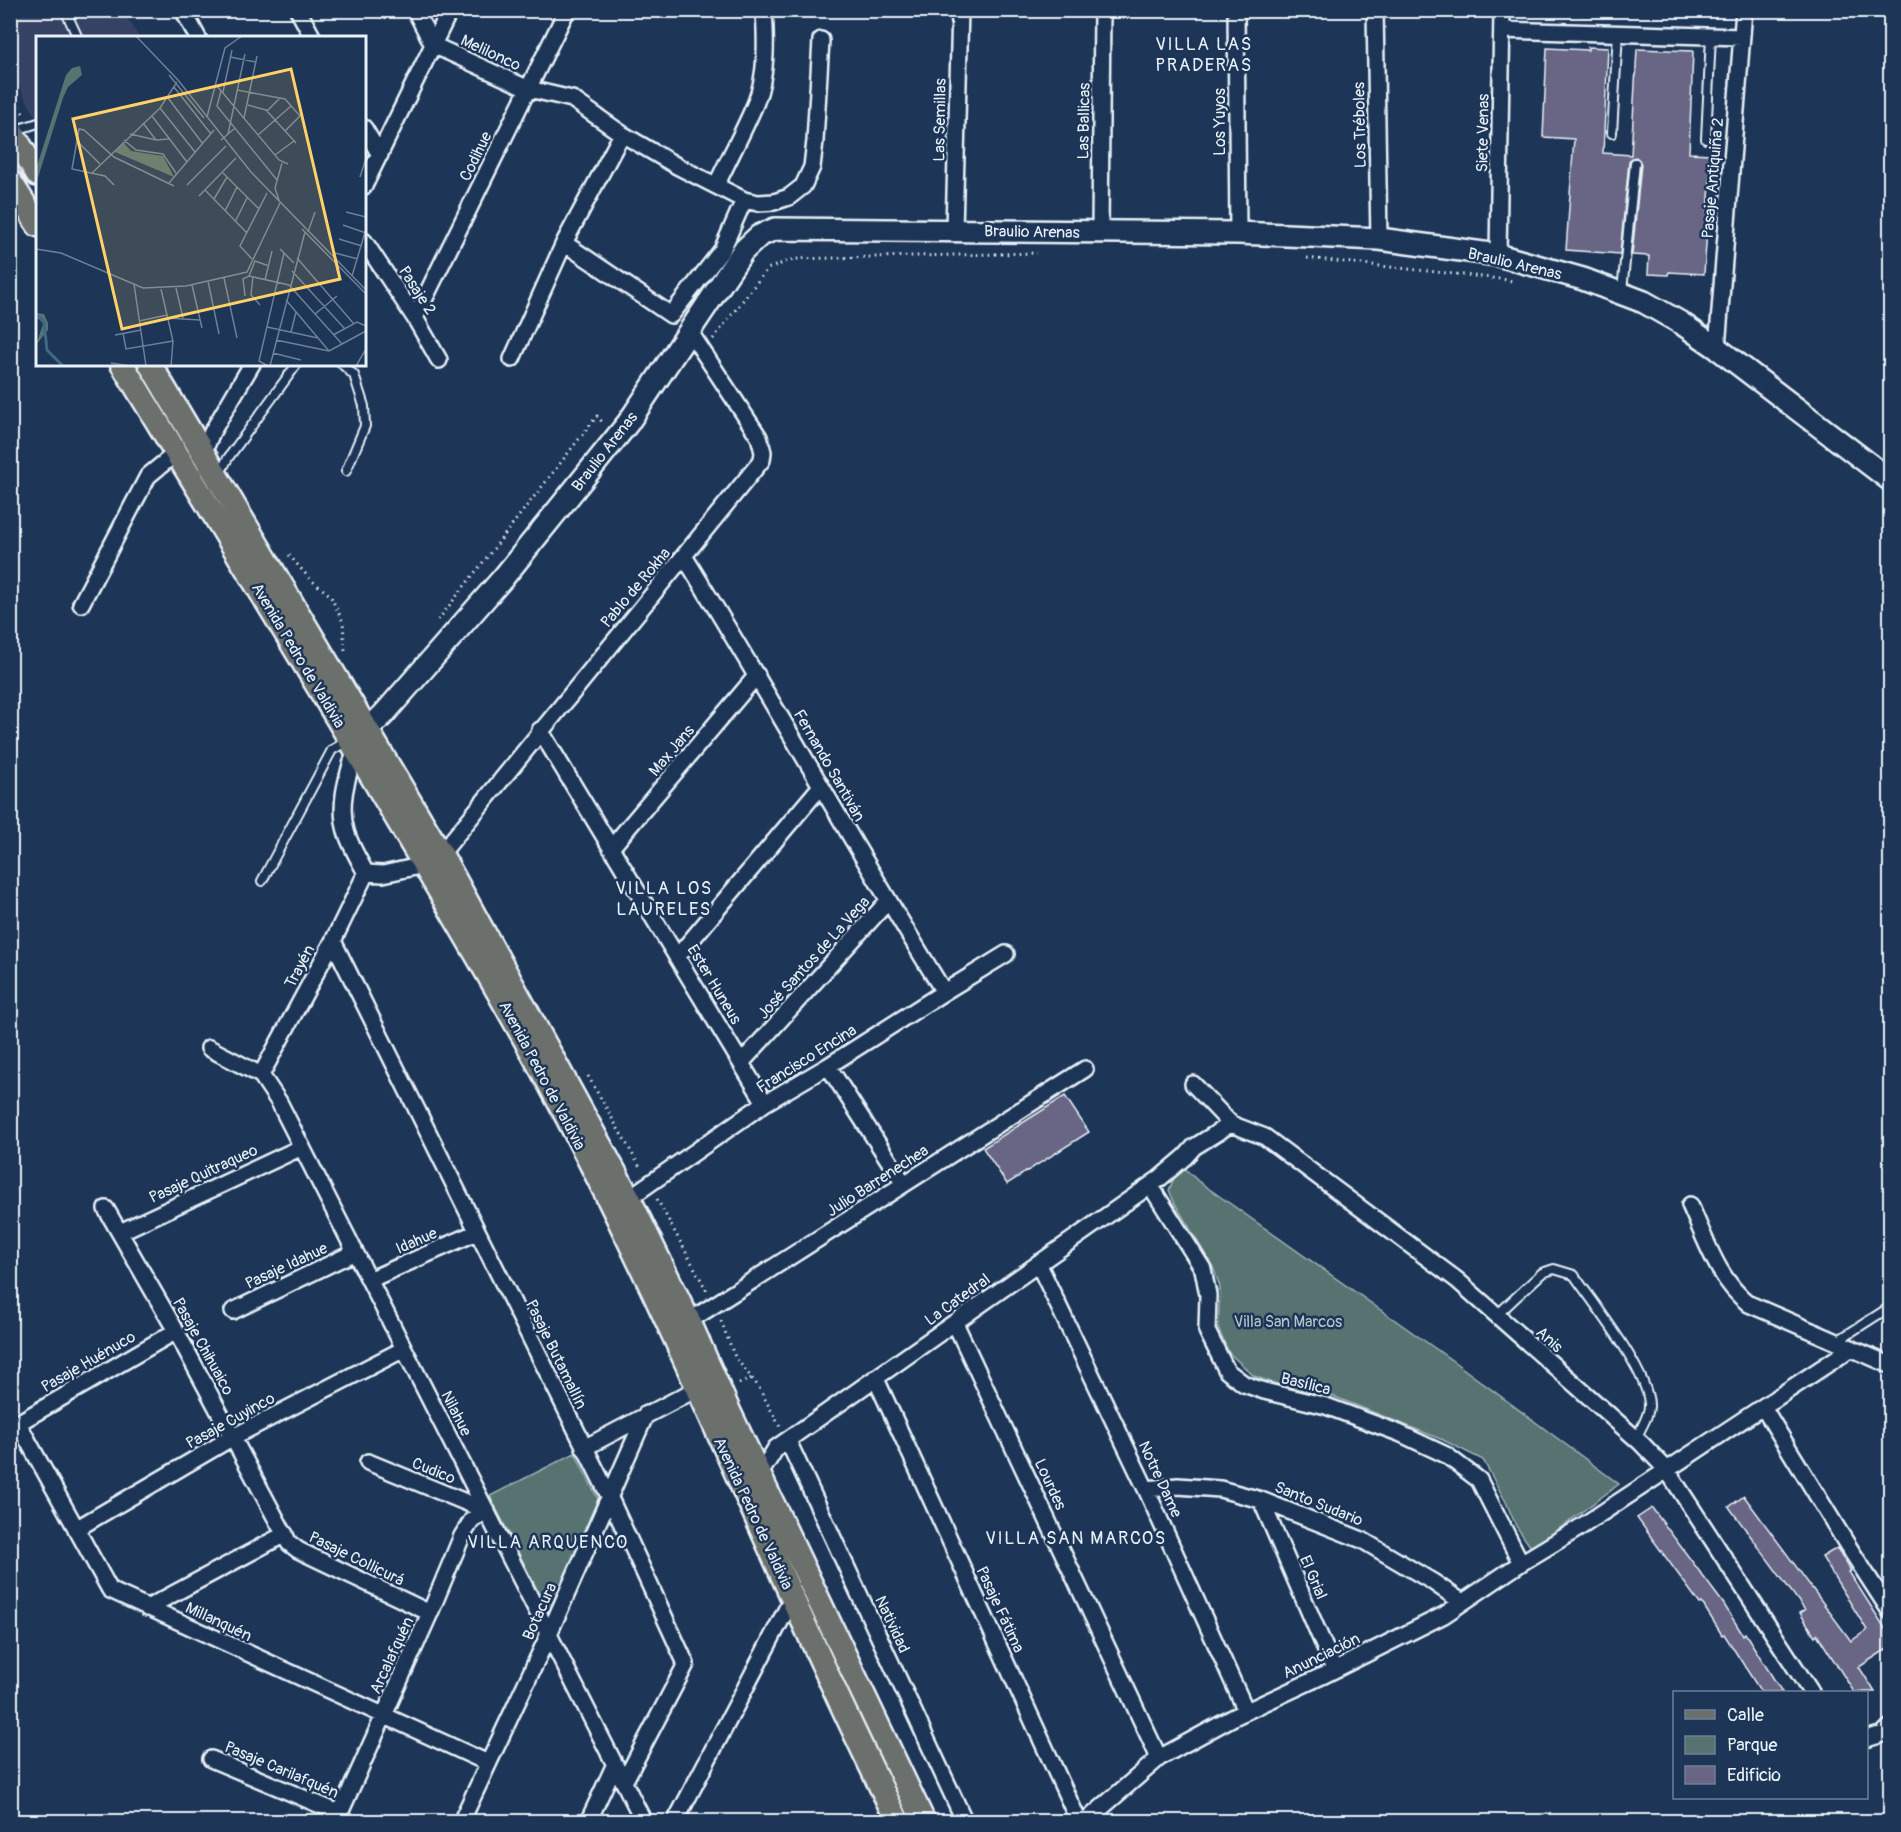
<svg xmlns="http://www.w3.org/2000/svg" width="1901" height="1832" viewBox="0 0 1901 1832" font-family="Pangolin,sans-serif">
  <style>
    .built { fill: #344364 }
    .green { fill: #567371; stroke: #9fb2b4; stroke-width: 1.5 }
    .building { fill: #696584; stroke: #e8f1f8; stroke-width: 1.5 }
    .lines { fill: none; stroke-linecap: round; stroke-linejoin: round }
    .lane-casing { stroke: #e8f1f8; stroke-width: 12 }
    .street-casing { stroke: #e8f1f8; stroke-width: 20 }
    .secondary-casing { stroke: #e8f1f8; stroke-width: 26 }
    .primary-casing { stroke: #e8f1f8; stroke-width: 27 }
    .path { stroke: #e8f1f8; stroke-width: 3; stroke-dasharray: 1.5 4.5; stroke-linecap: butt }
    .lane { stroke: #1d3557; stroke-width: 8 }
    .street { stroke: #1d3557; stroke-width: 15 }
    .secondary { stroke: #1d3557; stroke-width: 21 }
    .primary { stroke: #6c706d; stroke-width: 22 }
    .labels { text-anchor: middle; stroke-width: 5; stroke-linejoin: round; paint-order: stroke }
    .street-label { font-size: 16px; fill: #e8f1f8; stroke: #1d3557 }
    .park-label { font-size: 16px; fill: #b5c5c9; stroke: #1d3557 }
    .neighbourhood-label { font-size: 18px; letter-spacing: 1.5px; fill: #e8f1f8; stroke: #1d3557 }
    .inset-river { fill: none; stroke: #3f6886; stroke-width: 3 }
    .inset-road { fill: none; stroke: #6e8097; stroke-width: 1.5 }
    .view { fill: #ffd166; fill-opacity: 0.15; stroke: #ffd166; stroke-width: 3 }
    .inset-edge { fill: none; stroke: #e8f1f8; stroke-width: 3 }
  </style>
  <rect width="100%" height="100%" fill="#1d3557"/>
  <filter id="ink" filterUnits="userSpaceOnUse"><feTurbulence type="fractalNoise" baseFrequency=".0167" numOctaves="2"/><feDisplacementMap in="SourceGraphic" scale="12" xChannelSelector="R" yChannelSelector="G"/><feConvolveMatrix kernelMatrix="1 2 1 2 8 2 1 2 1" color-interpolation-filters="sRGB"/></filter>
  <g filter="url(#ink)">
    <path class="built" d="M 10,11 L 123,11 L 139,37 L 38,38 L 37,119 L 11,72 Z"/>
    <path class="green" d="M 1180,1164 L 1198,1181 L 1453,1361 L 1619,1484 L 1532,1549 L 1516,1526 L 1506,1502 L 1483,1460 L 1443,1440 L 1335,1397 L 1273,1383 L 1254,1376 L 1229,1353 L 1218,1328 L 1220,1287 L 1213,1267 L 1174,1202 L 1169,1190 Z
      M 575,1453 L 598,1499 L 549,1613 L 490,1496 Z"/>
    <path class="building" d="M 1588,47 L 1608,48 L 1603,153 L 1631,155 L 1637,49 L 1693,51 L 1689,153 L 1712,154 L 1704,274 L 1669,272 L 1668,275 L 1648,274 L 1649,256 L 1632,255 L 1641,164 L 1636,157 L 1632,158 L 1629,162 L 1620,254 L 1566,250 L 1574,139 L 1543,137 L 1547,48 L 1588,50 Z
      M 1065,1096 L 1089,1132 L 1007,1184 L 983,1148 Z
      M 1744,1496 L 1851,1641 L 1867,1630 L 1822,1557 L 1837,1548 L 1851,1571 L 1849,1572 L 1890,1636 L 1890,1647 L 1859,1667 L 1875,1692 L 1854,1692 L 1817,1634 L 1815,1636 L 1800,1613 L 1805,1610 L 1729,1507 Z
      M 1652,1508 L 1723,1603 L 1743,1635 L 1745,1633 L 1782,1692 L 1761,1692 L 1724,1634 L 1722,1635 L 1702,1603 L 1700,1604 L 1637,1518 Z"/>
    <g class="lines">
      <defs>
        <path id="lane" d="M 65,10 L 78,38
          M 13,131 L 38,123
          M 1612,133 L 1618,33
          M 1706,139 L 1711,36
          M 1622,291 L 1635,163
          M 342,364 L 354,375 L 364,406 L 365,426 L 346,471
          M 220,473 L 228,458 L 297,364
          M 262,881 L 332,750 L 349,740
          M 1497,1315 L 1542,1273 L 1554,1269 L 1574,1275 C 1594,1304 1647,1370 1649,1404 C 1650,1415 1640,1429 1636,1439
          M 1837,1341 L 1890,1307"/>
        <path id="street" d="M 183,10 L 198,38
          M 298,10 L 313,38
          M 415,10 L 433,45 L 529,89 L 572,99 L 622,134 L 677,166 L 744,200 L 758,203 L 774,202 L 789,197 L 803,186 L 812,167 L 815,141 L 821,40
          M 1236,10 L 1238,233
          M 1375,10 L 1379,239
          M 1502,30 L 1742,37
          M 364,128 L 380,155
          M 364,186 L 450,10
          M 716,186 C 729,158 744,131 756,102 C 767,74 766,40 764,10
          M 954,230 L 960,10
          M 1100,232 L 1102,10
          M 364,241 L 415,318 L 439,360
          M 564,243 L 671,315 L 722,250 L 744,200
          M 1498,255 L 1502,10
          M 415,318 L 567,10
          M 1717,348 L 1744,10
          M 512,359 L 564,243 L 622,134
          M 203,454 L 212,432 L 252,364
          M 684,556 C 773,700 855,848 944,992
          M 81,604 L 148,476 L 176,453
          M 540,730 L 765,1103
          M 356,748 C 348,775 338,803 346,831 C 350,845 359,860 366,873
          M 611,848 L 757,675
          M 441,854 L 762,460 L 763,452 L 759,437 L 690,332
          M 366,873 L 383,874 L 424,865
          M 333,941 L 609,1496 L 686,1664 L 624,1782
          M 677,957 L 821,786
          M 209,1048 L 261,1075 L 279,1102 L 644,1822
          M 741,1063 L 888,901
          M 828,1066 L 904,1184
          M 261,1075 L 333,941 L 366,873
          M 1193,1084 L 1231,1124 L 1265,1137 L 1457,1280 L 1641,1443 L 1667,1470 L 1811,1692
          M 1150,1185 L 1203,1269 L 1208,1295 L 1207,1331 L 1227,1371 L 1244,1384 L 1264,1391 L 1326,1406 L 1399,1433 L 1446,1455 L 1479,1480 L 1521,1563
          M 629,1198 L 765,1103 L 828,1066 L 944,992 L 1006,954
          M 1690,1205 C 1706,1240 1718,1280 1749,1304 L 1890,1365
          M 106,1209 L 176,1331 L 289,1543 L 298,1550 L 430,1613
          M 120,1232 L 302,1147
          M 1038,1263 L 1146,1489 L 1246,1711
          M 369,1280 L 477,1232
          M 233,1311 L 355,1252
          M 689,1321 L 1085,1069
          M 955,1323 L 1159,1758
          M 176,1331 L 18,1423 L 110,1590 L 488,1763
          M 876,1379 L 1079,1822
          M 1763,1407 L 1848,1546 L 1890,1611
          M 788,1441 L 965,1822
          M 584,1448 L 706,1384
          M 368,1462 L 487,1511
          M 760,1474 L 776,1448 L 1159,1179 L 1185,1157 L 1194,1147 L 1231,1124
          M 1146,1489 L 1178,1486 L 1220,1489 L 1261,1500 L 1362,1540 L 1433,1582 L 1462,1602
          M 1261,1500 L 1334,1669
          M 76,1529 L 233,1437 L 404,1349
          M 147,1608 L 285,1534
          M 1866,1739 L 1883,1734 L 1890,1727
          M 211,1759 L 339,1813
          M 336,1822 L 430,1613 L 462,1536 L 472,1520 L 487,1511
          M 461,1822 L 549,1634 L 646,1414
          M 588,1822 L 615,1764
          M 675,1822 L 793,1597
          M 1085,1822 L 1159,1758 L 1234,1717 L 1322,1676 L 1444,1615 L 1521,1563 L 1579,1528 L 1852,1348"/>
        <path id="secondary" d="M 354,738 L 367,730 L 383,715 L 503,578 L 628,423 L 743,251 L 759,236 L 775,229 L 1238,233 L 1379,239 L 1498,255 L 1583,279 L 1644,302 L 1681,323 L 1717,348 L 1890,480"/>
        <path id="primary" d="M 10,129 L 38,175
          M 10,181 L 38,225
          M 122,364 C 220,525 319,686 414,848 C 473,948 532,1048 585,1152 C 697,1372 788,1601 898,1822
          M 150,364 L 441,854 L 629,1198 L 689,1321 L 728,1409 L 924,1822"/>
      </defs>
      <use href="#lane" class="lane-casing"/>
      <use href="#street" class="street-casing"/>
      <use href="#secondary" class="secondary-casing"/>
      <use href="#primary" class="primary-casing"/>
      <path class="path" d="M 10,91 L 23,113
        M 1307,258 L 1501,279 L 1512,281
        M 713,339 L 767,269 L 794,259 L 1037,253
        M 289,555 L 311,580 L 330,595 L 343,622 L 345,651
        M 438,620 L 597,416 L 604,424
        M 588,1076 L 641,1169
        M 657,1199 L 707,1291
        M 721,1321 L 735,1357 L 758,1386 L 780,1427
        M 739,1384 L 752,1378"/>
      <use href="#lane" class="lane"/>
      <use href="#street" class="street"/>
      <use href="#secondary" class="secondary"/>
      <use href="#primary" class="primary"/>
    </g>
  </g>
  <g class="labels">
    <g class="street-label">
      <text transform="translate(491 52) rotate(25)" y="6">Melilonco</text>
      <text transform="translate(939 120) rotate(-89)" y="6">Las Semillas</text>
      <text transform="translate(1083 121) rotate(-89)" y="6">Las Ballicas</text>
      <text transform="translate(1219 122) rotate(-90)" y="6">Los Yuyos</text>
      <text transform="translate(1359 125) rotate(-91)" y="6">Los Tréboles</text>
      <text transform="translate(1482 133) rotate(-89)" y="6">Siete Venas</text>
      <text transform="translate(475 156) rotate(-64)" y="6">Codihue</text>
      <text transform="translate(1712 178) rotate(-85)" y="6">Pasaje Antiquiña 2</text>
      <text transform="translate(1032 231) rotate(1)" y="6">Braulio Arenas</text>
      <text transform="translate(1515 263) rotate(13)" y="6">Braulio Arenas</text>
      <text transform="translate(418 290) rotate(57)" y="6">Pasaje 2</text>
      <text transform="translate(604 451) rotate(-52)" y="6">Braulio Arenas</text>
      <text transform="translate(635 587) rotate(-50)" y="6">Pablo de Rokha</text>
      <text transform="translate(299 655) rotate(59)" y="6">Avenida Pedro de Valdivia</text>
      <text transform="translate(671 750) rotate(-50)" y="6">Max Jans</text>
      <text transform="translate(830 765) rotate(60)" y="6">Fernando Santiván</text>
      <text transform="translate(813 957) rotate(-48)" y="6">José Santos de La Vega</text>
      <text transform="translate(299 966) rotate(-62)" y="6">Trayén</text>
      <text transform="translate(715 984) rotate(59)" y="6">Ester Huneus</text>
      <text transform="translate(806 1058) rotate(-32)" y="6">Francisco Encina</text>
      <text transform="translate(543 1075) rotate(62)" y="6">Avenida Pedro de Valdivia</text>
      <text transform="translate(203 1173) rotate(-25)" y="6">Pasaje Quitraqueo</text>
      <text transform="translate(877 1180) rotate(-33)" y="6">Julio Barrenechea</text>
      <text transform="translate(416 1240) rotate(-24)" y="6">Idahue</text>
      <text transform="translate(286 1265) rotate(-25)" y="6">Pasaje Idahue</text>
      <text transform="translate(957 1299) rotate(-36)" y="6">La Catedral</text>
      <text transform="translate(1550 1339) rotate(42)" y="6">Anis</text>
      <text transform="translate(204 1346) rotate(61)" y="6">Pasaje Chihuaico</text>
      <text transform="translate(557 1354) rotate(64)" y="6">Pasaje Butamallín</text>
      <text transform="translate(88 1361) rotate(-30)" y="6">Pasaje Huénuco</text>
      <text transform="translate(1306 1383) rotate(14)" y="6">Basílica</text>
      <text transform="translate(457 1413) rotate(63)" y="6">Nilahue</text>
      <text transform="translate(230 1420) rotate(-29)" y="6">Pasaje Cuyinco</text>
      <text transform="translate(434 1470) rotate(22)" y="6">Cudico</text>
      <text transform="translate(1161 1479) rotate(65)" y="6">Notre Dame</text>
      <text transform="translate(1051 1484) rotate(65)" y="6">Lourdes</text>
      <text transform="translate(1319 1503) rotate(22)" y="6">Santo Sudario</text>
      <text transform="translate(754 1513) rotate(65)" y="6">Avenida Pedro de Valdivia</text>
      <text transform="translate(357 1558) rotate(26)" y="6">Pasaje Collicurá</text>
      <text transform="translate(1314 1577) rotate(67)" y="6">El Grial</text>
      <text transform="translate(1001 1609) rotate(65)" y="6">Pasaje Fátima</text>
      <text transform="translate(539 1611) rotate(-66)" y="6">Botacura</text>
      <text transform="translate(219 1621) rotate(25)" y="6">Millanquén</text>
      <text transform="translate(893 1624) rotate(65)" y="6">Natividad</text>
      <text transform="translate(391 1655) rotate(-65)" y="6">Arcalafquén</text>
      <text transform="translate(1321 1655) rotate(-26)" y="6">Anunciación</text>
      <text transform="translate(282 1769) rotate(23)" y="6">Pasaje Carilafquén</text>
    </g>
    <g class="park-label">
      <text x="1288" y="1327">Villa San Marcos</text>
    </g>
    <g class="neighbourhood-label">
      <text x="1204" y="50">VILLA LAS<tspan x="1204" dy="21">PRADERAS</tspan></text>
      <text x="664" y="894">VILLA LOS<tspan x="664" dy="21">LAURELES</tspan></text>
      <text x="1076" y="1544">VILLA SAN MARCOS</text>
      <text x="548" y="1548">VILLA ARQUENCO</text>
    </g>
  </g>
  <g transform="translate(36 36)">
    <rect width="330" height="330" fill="#1d3557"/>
    <path d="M 44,30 L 46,39 L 32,51 L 27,62 L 0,148 L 0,133 L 30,39 L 36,32 ZM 87,106 L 95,115 L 127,120 L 138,141 L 79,116 ZM 0,277 L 8,278 L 12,287 L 12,294 L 0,309 L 7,288 L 5,283 L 0,283 Z" fill="#567371"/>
    <path class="inset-river" d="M 0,279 L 8,286 L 11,314 L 27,330"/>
    <path class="inset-road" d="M 100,0 L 142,44 L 215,136 L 330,254M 194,21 L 220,26M 133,39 L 168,82M 181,50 L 243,124 L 252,128M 138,51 L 175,98M 201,54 L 249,63 L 264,80 L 249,95M 185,55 L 181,70 L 241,144M 187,56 L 196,14M 132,62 L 167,108M 212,69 L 230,74 L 260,107M 124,72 L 159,116M 231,75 L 244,62M 116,80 L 151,126M 171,81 L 189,12 L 206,0M 208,82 L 221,20M 107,87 L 120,104M 94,98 L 120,104 L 133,103M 192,98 L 209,18M 222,99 L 255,70M 40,104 L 64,128M 88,104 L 100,114 L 127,118 L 140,137M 185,104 L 199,92M 239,119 L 258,105M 56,137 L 124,72 L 141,46M 187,137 L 223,173M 324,141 L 330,122M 133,147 L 178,94M 78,149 L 69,140 L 36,133 L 43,93 L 48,94 L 78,121 L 138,150M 151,149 L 190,110M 169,154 L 211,197M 163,160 L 200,122M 178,163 L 191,141M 243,164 L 239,152 L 246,127M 189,175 L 201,151M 310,176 L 330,181M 199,186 L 211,162M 307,189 L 330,197M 266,193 L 330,258M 272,196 L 279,176M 303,203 L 326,210M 0,213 L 25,217 L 107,252 L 150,250 L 211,236 L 244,167M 244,213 L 258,227M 299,217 L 322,223M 261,222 L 318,288M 216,223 L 204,210 L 231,157M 256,235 L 309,293M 213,240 L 253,249 L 306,308M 217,240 L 215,259 L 224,269M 316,240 L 330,193M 188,242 L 201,302M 229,244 L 236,215M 172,245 L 183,298M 98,248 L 110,330M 156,249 L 166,292M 140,252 L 147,282M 125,253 L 137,305 L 135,330M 209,260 L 207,243 L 213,240 L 219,225 L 233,230M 250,264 L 293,315M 279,278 L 301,260M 131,282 L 164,284M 103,285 L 131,279M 231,291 L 282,302M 255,296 L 260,276M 87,297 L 90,313 L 137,305M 79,299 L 105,294M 297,299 L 321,286 L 330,290M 240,304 L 293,315M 293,315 L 330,295M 237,317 L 265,324M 75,327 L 94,330M 232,330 L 223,325 L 248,217M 234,330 L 269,196M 320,330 L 330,313"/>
    <path class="view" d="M 255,33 L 304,243 L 86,293 L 37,83 Z"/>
    <rect width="330" height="330" class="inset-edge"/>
  </g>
  <rect width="1901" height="1832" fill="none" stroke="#1d3557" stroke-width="36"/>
  <rect x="18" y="18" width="1865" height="1796" fill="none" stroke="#e8f1f8" stroke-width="2" filter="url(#ink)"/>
  <rect x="1673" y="1691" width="195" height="108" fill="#1d3557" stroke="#6e8097" stroke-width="1.5"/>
  <rect x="1685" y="1710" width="30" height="9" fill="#6c706d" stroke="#6e8097" stroke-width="1.5"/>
  <text x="1727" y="1721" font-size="18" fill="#e8f1f8">Calle</text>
  <rect x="1685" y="1736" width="30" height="18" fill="#567371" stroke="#6e8097" stroke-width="1.5"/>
  <text x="1727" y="1751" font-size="18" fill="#e8f1f8">Parque</text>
  <rect x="1685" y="1766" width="30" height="18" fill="#696584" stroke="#6e8097" stroke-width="1.5"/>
  <text x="1727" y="1781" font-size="18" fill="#e8f1f8">Edificio</text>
</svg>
